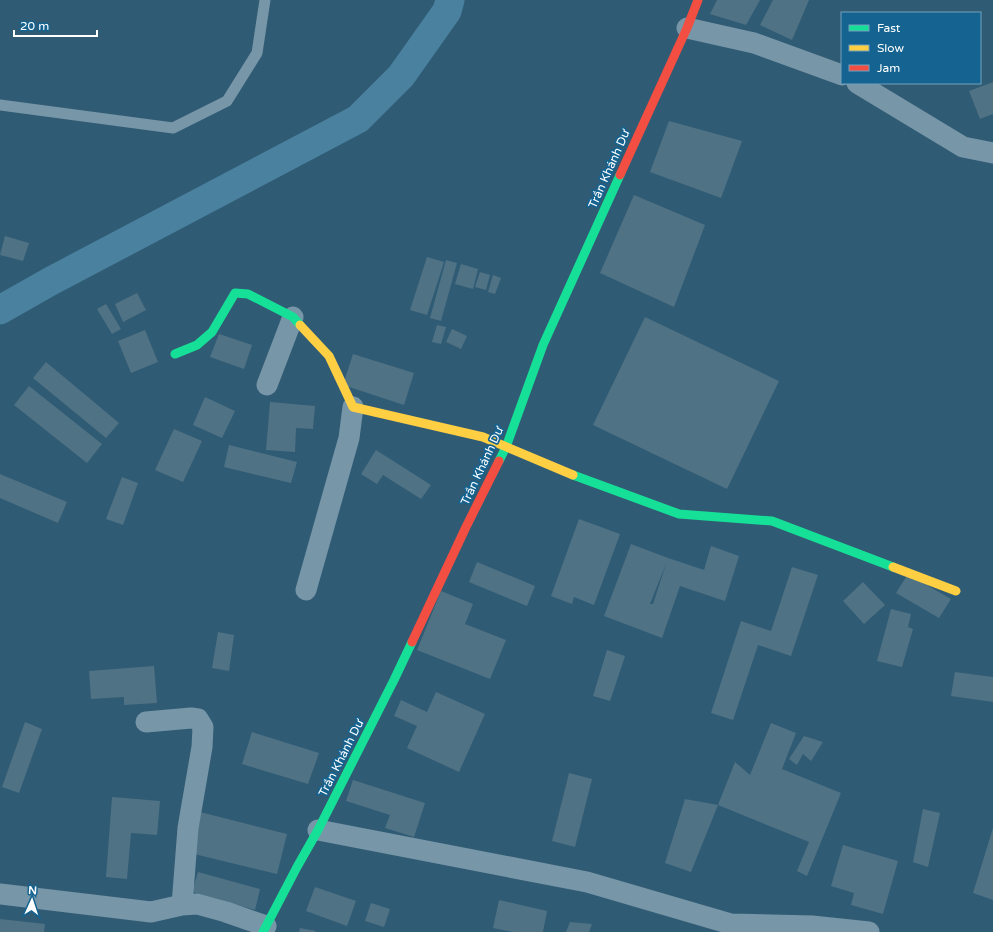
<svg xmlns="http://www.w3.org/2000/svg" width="993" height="932" viewBox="0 0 993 932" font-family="'Varela Round',sans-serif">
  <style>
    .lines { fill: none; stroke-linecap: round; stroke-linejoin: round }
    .canal { stroke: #49819f; stroke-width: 29 }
    .building { fill: #4f7285; fill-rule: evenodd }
    .lane { stroke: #7796a7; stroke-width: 11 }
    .street { stroke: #7796a7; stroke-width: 21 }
    .fast { stroke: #16e098; stroke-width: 9 }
    .slow { stroke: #ffcf43; stroke-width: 9 }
    .jam { stroke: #f24e42; stroke-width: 9 }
    .labels { text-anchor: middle; stroke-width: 3.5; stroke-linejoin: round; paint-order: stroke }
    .street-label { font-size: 12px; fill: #fff; stroke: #146390 }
  </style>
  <rect width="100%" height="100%" fill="#305b74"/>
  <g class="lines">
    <path class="canal" d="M 0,310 L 51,281 L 358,119 L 401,76 L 447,11 L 450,0"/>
  </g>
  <path class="building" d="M 717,0 L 760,0 L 746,25 L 710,14 Z
    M 773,0 L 809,0 L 792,40 L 760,25 Z
    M 993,82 L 993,114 L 980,119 L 969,91 Z
    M 669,121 L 742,141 L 721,198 L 650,172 Z
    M 634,195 L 705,225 L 674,307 L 600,273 Z
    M 5,236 L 29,243 L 23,261 L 0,255 Z
    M 427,257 L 444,262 L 427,315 L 410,310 Z
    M 446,260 L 457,263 L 441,321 L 430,318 Z
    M 461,264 L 478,269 L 473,289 L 455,284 Z
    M 480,272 L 490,275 L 486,290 L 475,287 Z
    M 493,275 L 501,278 L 495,294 L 488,292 Z
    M 137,293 L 146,310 L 123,322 L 115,304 Z
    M 106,304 L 121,329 L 112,334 L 97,309 Z
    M 645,317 L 779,381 L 727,489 L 593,425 Z
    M 437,325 L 446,327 L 441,344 L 432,342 Z
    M 452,329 L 467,336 L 461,349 L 446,342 Z
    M 145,330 L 158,362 L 131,373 L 118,341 Z
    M 219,334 L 252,345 L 244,369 L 210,357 Z
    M 353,354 L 414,373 L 404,405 L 343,385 Z
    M 46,362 L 119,423 L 106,438 L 33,378 Z
    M 29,386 L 102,444 L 87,463 L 14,405 Z
    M 205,397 L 235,411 L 222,438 L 193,425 Z
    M 270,402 L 315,406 L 313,429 L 296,428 L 295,452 L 266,450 Z
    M 174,429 L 202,441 L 183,482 L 155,470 Z
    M 229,445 L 297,462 L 291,483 L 224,467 Z
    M 376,450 L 431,485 L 421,499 L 383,475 L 377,484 L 361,474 Z
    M 0,474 L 67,502 L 58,523 L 0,498 Z
    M 122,477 L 138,483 L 123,525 L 106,519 Z
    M 579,519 L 620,534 L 594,605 L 574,597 L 572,604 L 551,596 Z
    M 631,544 L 668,558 L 704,570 L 711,546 L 739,556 L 725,601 L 680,586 L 662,638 L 604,616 ZM 666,564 L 653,604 L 650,604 Z
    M 477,562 L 535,586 L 527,606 L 469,582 Z
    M 792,567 L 818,575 L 791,656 L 758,645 L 733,720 L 711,713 L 741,621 L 771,631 Z
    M 908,574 L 951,599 L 939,618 L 896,593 Z
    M 863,582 L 885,605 L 864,624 L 843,601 Z
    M 441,591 L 473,604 L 465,624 L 506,640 L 490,679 L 417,650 Z
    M 891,609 L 911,614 L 908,627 L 913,629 L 902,667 L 877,661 Z
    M 218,632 L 234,635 L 229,671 L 212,668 Z
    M 607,650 L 625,656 L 610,701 L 593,696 Z
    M 154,666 L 157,703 L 124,705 L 124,697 L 91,699 L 89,671 Z
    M 955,672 L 993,677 L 993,702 L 951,696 Z
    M 436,692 L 485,714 L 459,772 L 407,748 L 417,726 L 394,716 L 401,700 L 427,712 Z
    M 25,722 L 42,729 L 19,793 L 2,787 Z
    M 771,723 L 796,733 L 782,769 L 841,793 L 807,876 L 797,871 L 809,842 L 718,805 L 735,762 L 750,775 Z
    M 252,732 L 319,753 L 308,784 L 242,764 Z
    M 804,736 L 823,742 L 811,761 L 803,754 L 797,765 L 789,759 Z
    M 569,773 L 592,779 L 575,847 L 552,841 Z
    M 353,780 L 425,803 L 414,837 L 385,828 L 390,815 L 346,801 Z
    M 112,797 L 160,801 L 157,835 L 131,833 L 127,879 L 106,877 Z
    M 685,799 L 718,805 L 691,872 L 665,863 Z
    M 923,809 L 940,813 L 928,867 L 913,862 Z
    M 200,812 L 287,834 L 277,874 L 190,853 Z
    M 993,828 L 993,900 L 973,893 Z
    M 843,845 L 898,861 L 883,914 L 851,905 L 854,893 L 831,886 Z
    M 198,872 L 260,889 L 255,910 L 192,892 Z
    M 315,887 L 356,901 L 347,926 L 306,911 Z
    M 499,900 L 547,911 L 543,932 L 513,932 L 493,928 Z
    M 371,903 L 390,909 L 384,927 L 365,921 Z
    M 0,919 L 45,924 L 44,932 L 0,932 Z
    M 570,922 L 592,924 L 589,932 L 566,932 Z
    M 300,928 L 316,931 L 315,932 L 299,932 Z"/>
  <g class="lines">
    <path class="lane" d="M 0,105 L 173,128 L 227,101 L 257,53 L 265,0"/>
    <path class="street" d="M 687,28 L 754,43 L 842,75
      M 857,83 L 963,147 L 993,153
      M 267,385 L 293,317
      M 306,590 L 349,438 L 353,407
      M 146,722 L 191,718 L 198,719 L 203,727 L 202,747 L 188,828 L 182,905
      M 318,830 L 587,882 L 731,924 L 812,926 L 869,932
      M 0,894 L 151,912 L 182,905 L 197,904 L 226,912 L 266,926"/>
    <path class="fast" d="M 175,354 L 197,345 L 212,332 L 235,293 L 248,294 L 293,317 L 300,325
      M 499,461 L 506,447 L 543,345 L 620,175
      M 573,475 L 679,514 L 772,521 L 893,567
      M 263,932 L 297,867 L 318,830 L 394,680 L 412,642"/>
    <path class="slow" d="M 300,325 L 329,356 L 353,407 L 483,437 L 573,475
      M 893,567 L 956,591"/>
    <path class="jam" d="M 620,175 L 687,28 L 698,0
      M 412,642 L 466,527 L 499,461"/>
  </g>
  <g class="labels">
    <g class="street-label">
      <text transform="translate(609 169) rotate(-66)" y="4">Trần Khánh Dư</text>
      <text transform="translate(482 466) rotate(-65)" y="4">Trần Khánh Dư</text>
      <text transform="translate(341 758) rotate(-63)" y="4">Trần Khánh Dư</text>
    </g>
  </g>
  <rect x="841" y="12" width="140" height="72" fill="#146390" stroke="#72a1bc"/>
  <rect x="849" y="25" width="20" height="6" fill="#16e098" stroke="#72a1bc"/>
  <text x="877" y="32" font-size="12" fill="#ffffff">Fast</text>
  <rect x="849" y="45" width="20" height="6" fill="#ffcf43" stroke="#72a1bc"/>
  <text x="877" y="52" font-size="12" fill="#ffffff">Slow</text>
  <rect x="849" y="65" width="20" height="6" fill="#f24e42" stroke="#72a1bc"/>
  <text x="877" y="72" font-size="12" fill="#ffffff">Jam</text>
  <g transform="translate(32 900) rotate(3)" stroke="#146390" stroke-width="3" paint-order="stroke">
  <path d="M0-3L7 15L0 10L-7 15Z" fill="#ffffff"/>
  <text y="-6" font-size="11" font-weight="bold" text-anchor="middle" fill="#ffffff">N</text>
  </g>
  <path d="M14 30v6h83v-6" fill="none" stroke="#ffffff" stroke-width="2"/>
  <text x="20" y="30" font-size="12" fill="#ffffff" stroke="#146390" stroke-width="3" paint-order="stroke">20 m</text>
</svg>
